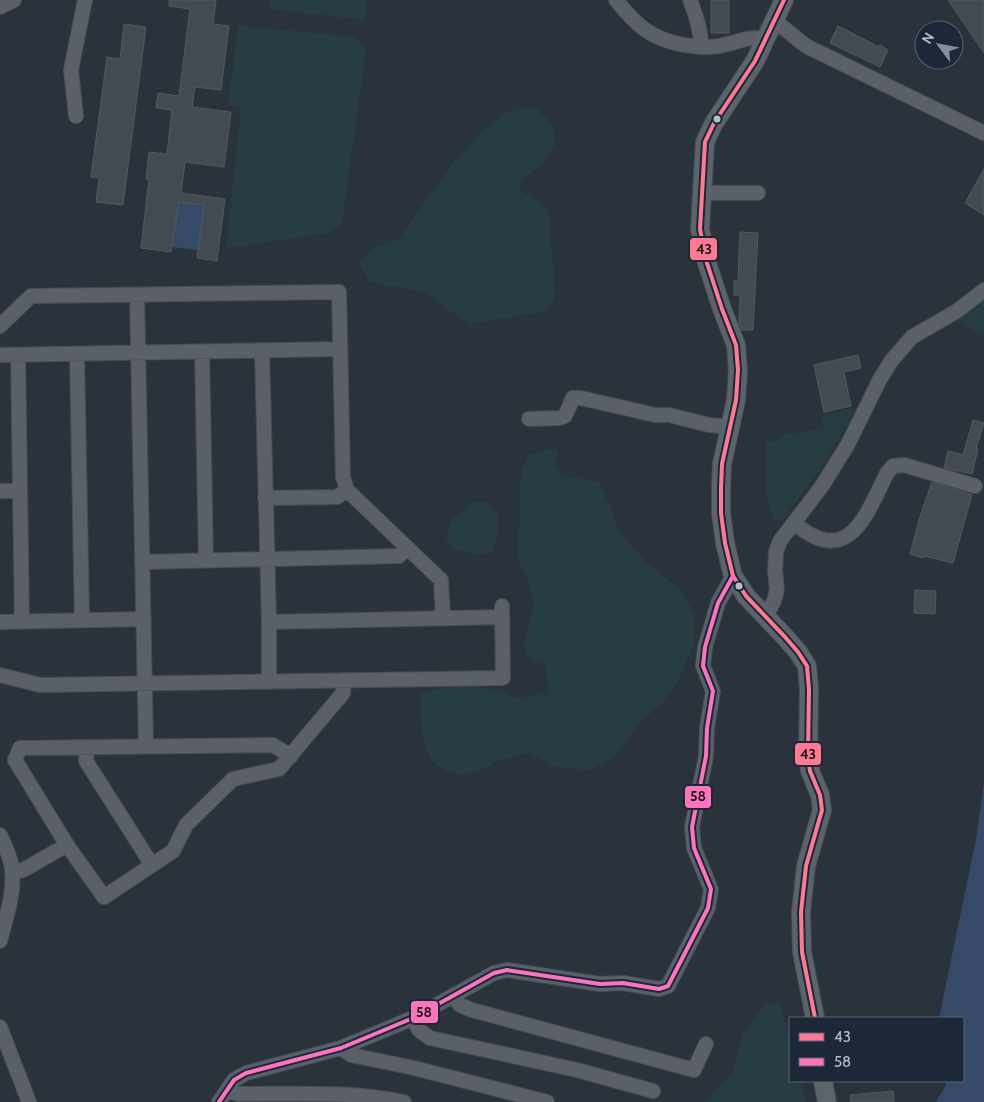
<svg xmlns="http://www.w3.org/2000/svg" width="984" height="1102" viewBox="0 0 984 1102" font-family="Cabin,sans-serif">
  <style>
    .green { fill: #263e42 }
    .water { fill: #344a67 }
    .building { fill: #434a52; stroke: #525962 }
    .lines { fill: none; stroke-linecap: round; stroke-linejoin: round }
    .minor-casing { stroke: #484e55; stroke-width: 16 }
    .major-casing { stroke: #484e57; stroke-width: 20 }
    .minor { stroke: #5b6068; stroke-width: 14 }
    .major { stroke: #5d636a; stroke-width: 18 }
    .bus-1-casing { stroke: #1c2837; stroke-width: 8 }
    .bus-2-casing { stroke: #1c2837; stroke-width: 8 }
    .bus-1 { stroke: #fe7a93; stroke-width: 4 }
    .bus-2 { stroke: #fc73be; stroke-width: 4 }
    .bus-dot { fill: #b4becc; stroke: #1c2837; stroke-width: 2 }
    .line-badge { stroke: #1c2837; stroke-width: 2 }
    .pale-badge-label { font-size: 14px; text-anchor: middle; font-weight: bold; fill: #111 }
  </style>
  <rect width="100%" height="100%" fill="#2a323b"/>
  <path class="green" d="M 270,0 L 367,0 L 365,20 L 269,9 Z
    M 238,26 L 356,37 L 366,50 L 342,224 L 328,233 L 226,248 L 241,108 L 228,105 Z
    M 516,106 L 537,109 L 553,125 L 555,145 L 542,165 L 521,179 L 520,191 L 535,198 L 549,211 L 555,297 L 547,311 L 469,324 L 423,292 L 370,282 L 359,264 L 370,249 L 398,239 L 455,160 L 489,125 Z
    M 984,299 L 984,333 L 983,335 L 963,325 L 958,318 L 973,309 Z
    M 856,407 C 836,447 810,484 783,520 L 774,520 L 767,497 L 766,442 L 780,440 L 784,435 L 824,428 L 822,415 Z
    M 552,448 L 559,451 L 555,464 L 562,475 L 599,483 L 611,507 L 617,529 L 648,564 L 681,590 L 695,615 L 695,642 L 678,681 L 664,701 L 639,724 L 615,757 L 590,770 L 556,767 L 528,753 C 519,755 510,757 502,760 C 492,763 481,772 470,773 C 419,779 421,730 421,694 C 437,685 480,686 499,690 C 504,691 508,696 512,698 L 548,694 L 546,667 L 528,657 L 524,645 L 534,603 L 527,579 L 518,561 L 521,471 L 529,455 Z
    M 475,502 L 488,502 L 498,515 L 497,538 L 492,552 L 475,555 L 451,547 L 446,538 C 450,517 457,513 475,502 Z
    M 765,1004 L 781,1004 L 790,1041 L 790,1081 L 800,1081 L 806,1102 L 705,1102 L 732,1072 L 744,1032 Z"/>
  <path class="water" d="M 179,202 L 204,205 L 198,250 L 172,247 Z
    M 984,783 L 984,1102 L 936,1102 L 946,1085 L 945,1081 L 963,1081 L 963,1018 L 939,1018 L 976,839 Z"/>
  <path class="building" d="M 169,0 L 216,0 L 213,24 L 229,26 L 221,90 L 195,87 L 192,107 L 231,112 L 224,167 L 185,162 L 181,193 L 225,199 L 217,261 L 197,258 L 204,205 L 179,202 L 171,252 L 141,248 L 149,179 L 146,179 L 149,152 L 167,154 L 172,110 L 156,108 L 158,93 L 179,96 L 190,9 L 169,6 Z
    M 711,0 L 729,0 L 729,33 L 711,33 Z
    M 948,0 L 984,0 L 984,53 Z
    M 124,24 L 146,27 L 123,205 L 96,202 L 99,178 L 91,177 L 107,57 L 120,59 Z
    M 838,26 L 879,47 L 880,45 L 888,50 L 880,67 L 830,43 Z
    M 984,169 L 984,215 L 965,203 Z
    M 740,232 L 758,233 L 753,330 L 741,330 L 739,323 L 740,295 L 734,295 L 734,280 L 738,281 Z
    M 858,355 L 861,368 L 844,372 L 851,406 L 824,412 L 814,365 Z
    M 973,420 L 984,423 L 976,449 L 978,449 L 972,474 L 944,468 L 948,451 L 963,455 Z
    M 932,482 L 972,495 L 953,563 L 924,556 L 923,558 L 910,554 L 920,517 Z
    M 915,590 L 936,591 L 935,614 L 914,613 Z
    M 893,1091 L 894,1102 L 851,1102 L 850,1095 Z"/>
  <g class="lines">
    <defs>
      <path id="minor" d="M 616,0 C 637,26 651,39 684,45 C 696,47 707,48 719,46 C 737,43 748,35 767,39
        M 690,0 C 696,16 701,30 701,47
        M 0,7 L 14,0
        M 775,21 L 806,46 L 984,133
        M 76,116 L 71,70 L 85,0
        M 702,193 L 758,193
        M 137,295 L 146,747
        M 0,326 L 31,296 L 339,292 L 343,477 L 347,490 L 441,580 L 443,618
        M 262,351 L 269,622 L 269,682
        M 202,352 L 206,560
        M 77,354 L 82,620
        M 0,355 L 340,349
        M 18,356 L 22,621
        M 529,419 L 559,418 L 565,416 L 573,398 L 581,398 L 655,415 L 669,415 L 709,425 L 731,427
        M 0,491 L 19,491
        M 265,498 L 337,497 L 347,490
        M 794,523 C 849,569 866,515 887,473 L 893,466 L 904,465 L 975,486
        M 142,562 L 399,556 L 407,548
        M 766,616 L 774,601 L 777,590 L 775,570 L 776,552 L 780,541 L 822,486 L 848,444 L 880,379 L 892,360 L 912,337 L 957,311 L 984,290
        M 0,622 L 144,619
        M 269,622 L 502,617
        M 0,675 L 40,685 L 503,678 L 502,606
        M 87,748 L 86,761 L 152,865
        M 291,756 L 273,745 L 20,748 L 15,760 L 67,845 L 104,897 L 173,851 L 186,825 L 233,779 L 279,769 L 343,693 L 344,680
        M 0,835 C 5,845 10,856 12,868 C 15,892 6,918 0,941
        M 12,872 L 23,870 L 67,845
        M 453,996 L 460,1005 L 472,1010 L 694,1070 L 706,1044
        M 413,1018 L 419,1030 L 430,1038 L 577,1070 L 653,1091
        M 0,1027 L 29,1102
        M 341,1048 L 351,1055 L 414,1068 L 547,1102
        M 228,1090 L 238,1094 C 293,1094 350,1091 404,1102
        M 219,1102 L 234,1080 L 246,1073 L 341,1048 L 413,1018 L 494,973 L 507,970 L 600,984 L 623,983 L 659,989 L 668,986 L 708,908 L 711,889 L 694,848 L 692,827 L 706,756 L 707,728 L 713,691 L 703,666 L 705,647 L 718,603 L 733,576"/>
      <path id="major" d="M 784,0 L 755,61 L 714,123 L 705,142 L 700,229 L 706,260 L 722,309 L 736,345 L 738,370 L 736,400 L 722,464 L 721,488 L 721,513 L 725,543 L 733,576 L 746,596 L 785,637 L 798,652 L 807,666 L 809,689 L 808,758 L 810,771 L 820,795 L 822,810 L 806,866 L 801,912 L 802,952 L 815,1018
        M 823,1081 L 827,1102"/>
    </defs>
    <use href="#minor" class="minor-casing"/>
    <use href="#major" class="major-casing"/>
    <use href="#minor" class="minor"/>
    <use href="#major" class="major"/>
    <defs>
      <path id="bus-1" d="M 784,0 L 755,61 L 714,123 L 705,142 L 700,229 L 706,260 L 722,309 L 736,345 L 738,370 L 736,400 L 722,464 L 721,488 L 721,513 L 725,543 L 733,576 L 746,596 L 785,637 L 798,652 L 807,666 L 809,689 L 808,758 L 810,771 L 820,795 L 822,810 L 806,866 L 801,912 L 802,952 L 815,1018"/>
      <path id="bus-2" d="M 219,1102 L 234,1080 L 246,1073 L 341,1048 L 413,1018 L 494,973 L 507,970 L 600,984 L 623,983 L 659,989 L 668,986 L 708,908 L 711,889 L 694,848 L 692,827 L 706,756 L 707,728 L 713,691 L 703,666 L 705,647 L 718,603 L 733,576"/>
    </defs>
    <use href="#bus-1" class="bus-1-casing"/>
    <use href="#bus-2" class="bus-2-casing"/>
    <use href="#bus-1" class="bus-1"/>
    <use href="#bus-2" class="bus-2"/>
  </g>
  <g class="bus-dot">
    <circle cx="717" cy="119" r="4.5"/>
    <circle cx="739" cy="586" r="4.5"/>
  </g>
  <g class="line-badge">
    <rect x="689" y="237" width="29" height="24" rx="5" fill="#fe7a93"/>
    <rect x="794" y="742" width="28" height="24" rx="5" fill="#fe7a93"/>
    <rect x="684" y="785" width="28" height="24" rx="5" fill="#fc73be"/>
    <rect x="410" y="1000" width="29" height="24" rx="5" fill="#fc73be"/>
  </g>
  <g class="pale-badge-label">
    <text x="704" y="254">43</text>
    <text x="808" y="759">43</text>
    <text x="698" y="801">58</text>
    <text x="424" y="1017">58</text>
  </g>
  <rect x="789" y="1017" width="175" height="65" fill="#1c2837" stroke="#596473"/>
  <rect x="799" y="1033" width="25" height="8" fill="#fe7a93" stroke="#596473"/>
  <text x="834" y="1042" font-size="15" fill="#b4becc">43</text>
  <rect x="799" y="1058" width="25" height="8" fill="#fc73be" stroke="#596473"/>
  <text x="834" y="1067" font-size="15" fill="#b4becc">58</text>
  <g transform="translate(939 45) rotate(302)"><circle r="24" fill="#1c2837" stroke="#596473"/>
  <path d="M0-4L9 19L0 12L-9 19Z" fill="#848d99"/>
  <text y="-8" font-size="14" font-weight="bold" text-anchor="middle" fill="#b4becc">N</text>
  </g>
</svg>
